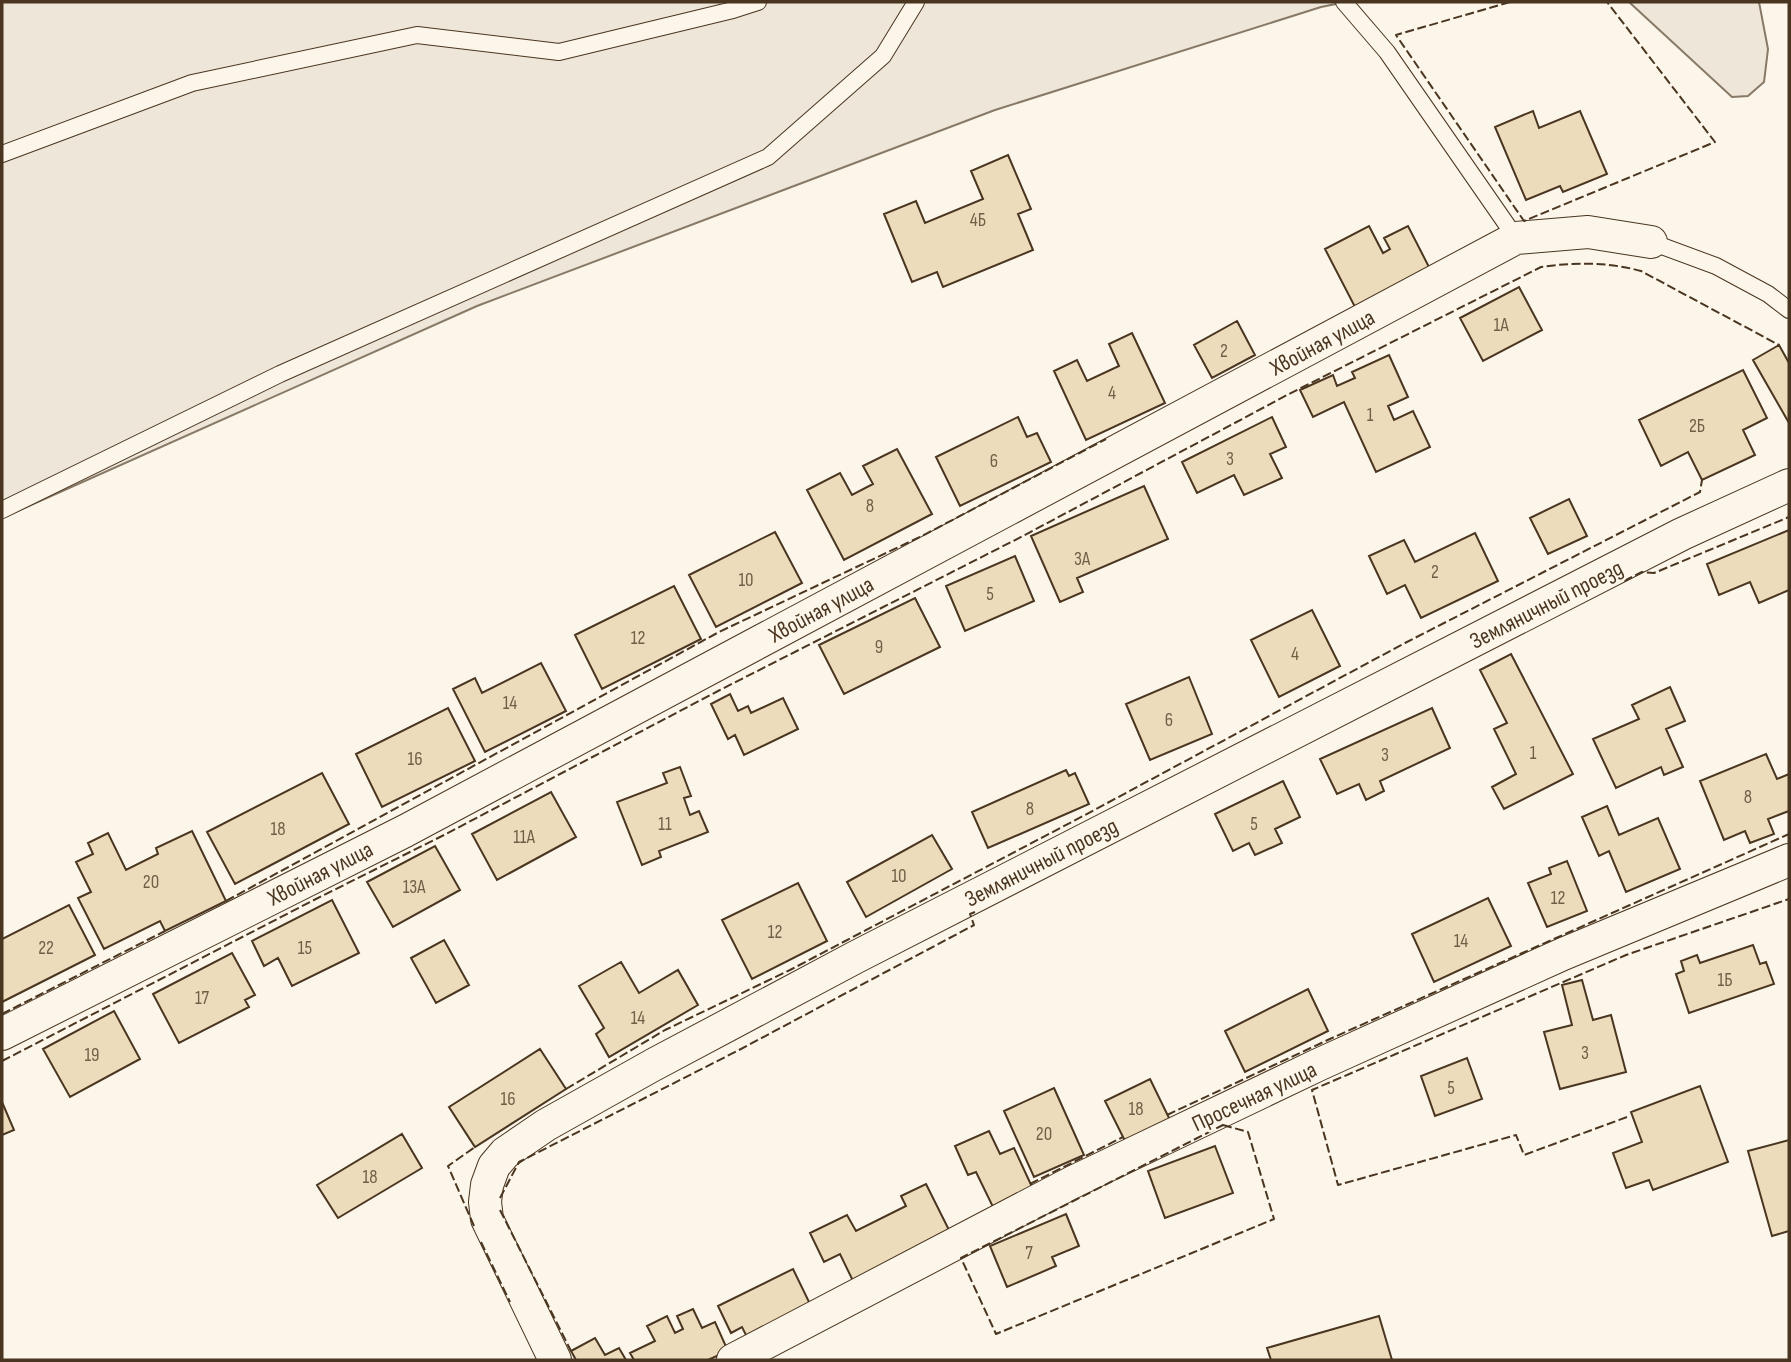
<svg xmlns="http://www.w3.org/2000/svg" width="1791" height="1362" viewBox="0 0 1791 1362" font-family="'Sofia Sans Condensed',sans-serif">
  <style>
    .green { fill: #ede6d9; stroke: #887966; stroke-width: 2 }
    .building { fill: #ecdcbc; stroke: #4a3520; stroke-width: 2 }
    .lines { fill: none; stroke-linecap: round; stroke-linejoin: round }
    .lane-casing { stroke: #4a3520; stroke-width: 18 }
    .street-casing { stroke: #4a3520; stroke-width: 34 }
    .lane { stroke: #fbf6e9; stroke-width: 16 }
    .street { stroke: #fbf6e9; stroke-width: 32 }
    .fence { stroke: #4a3520; stroke-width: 2; stroke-dasharray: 9 3.5; stroke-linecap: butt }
    .labels { text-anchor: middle; stroke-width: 5; stroke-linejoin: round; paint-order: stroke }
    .number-label { font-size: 19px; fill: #725f47 }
    .street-label { font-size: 23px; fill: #4a3520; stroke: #fbf6e9 }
  </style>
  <rect width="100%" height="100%" fill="#fbf6e9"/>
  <path class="green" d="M 2,2 L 1346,2 L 1321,7 L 995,110 L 477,306 L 2,518 Z
    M 1629,2 L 1759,2 L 1768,49 L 1764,82 L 1748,96 L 1732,97 Z"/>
  <path class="building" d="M 1533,111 L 1539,128 L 1580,111 L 1607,174 L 1563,192 L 1560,186 L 1526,200 L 1495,127 Z
    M 1008,155 L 1031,209 L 1018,214 L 1033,250 L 943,287 L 937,272 L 912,282 L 884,214 L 916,201 L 925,223 L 983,199 L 971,171 Z
    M 1369,226 L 1383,253 L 1390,249 L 1384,238 L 1408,226 L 1430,269 L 1355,307 L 1325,249 Z
    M 1519,287 L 1542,330 L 1483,361 L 1460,318 Z
    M 1237,321 L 1255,355 L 1212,378 L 1194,345 Z
    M 1132,333 L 1165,403 L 1086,440 L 1054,371 L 1077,360 L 1087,381 L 1119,366 L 1109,344 Z
    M 1779,345 L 1789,363 L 1789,423 L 1753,360 Z
    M 1389,355 L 1408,397 L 1388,406 L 1394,420 L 1413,411 L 1430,447 L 1376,472 L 1344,402 L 1313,417 L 1300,390 L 1333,375 L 1337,386 L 1355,378 L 1352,372 Z
    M 1743,370 L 1767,418 L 1743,430 L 1755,455 L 1702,480 L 1688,452 L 1661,466 L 1639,420 Z
    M 1018,417 L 1027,437 L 1037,433 L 1051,462 L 960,506 L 936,457 Z
    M 1272,417 L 1286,447 L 1270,454 L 1282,478 L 1244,495 L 1234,475 L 1197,493 L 1182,462 Z
    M 897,449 L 932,514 L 844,560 L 807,490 L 840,473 L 852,495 L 873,484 L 863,466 Z
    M 1144,486 L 1168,539 L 1077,578 L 1083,592 L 1060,602 L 1031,536 Z
    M 1569,499 L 1587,536 L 1548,554 L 1530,518 Z
    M 1789,530 L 1789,590 L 1759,603 L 1750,582 L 1719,595 L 1707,564 Z
    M 775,532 L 802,583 L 716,627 L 689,575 Z
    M 1475,533 L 1498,581 L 1421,618 L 1405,585 L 1387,594 L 1369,556 L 1404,540 L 1415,562 Z
    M 1015,556 L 1034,601 L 965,631 L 946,586 Z
    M 674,586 L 701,639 L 602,689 L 575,635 Z
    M 915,598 L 940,647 L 844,694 L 819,645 Z
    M 1312,610 L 1340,666 L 1279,697 L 1251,640 Z
    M 1511,654 L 1573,774 L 1504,809 L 1492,787 L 1516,774 L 1494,729 L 1507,723 L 1480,670 Z
    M 541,663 L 566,711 L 485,752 L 453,689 L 475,678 L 482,693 Z
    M 1189,677 L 1212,734 L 1150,760 L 1126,704 Z
    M 1670,687 L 1685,721 L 1666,729 L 1683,767 L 1664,775 L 1661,767 L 1616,788 L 1593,739 L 1639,719 L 1632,705 Z
    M 730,694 L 738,711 L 748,706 L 751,713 L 783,698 L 798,729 L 744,755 L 735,735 L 728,739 L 711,704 Z
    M 448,708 L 475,761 L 382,807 L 356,754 Z
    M 1432,708 L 1450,748 L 1380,781 L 1384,791 L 1366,800 L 1359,784 L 1337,794 L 1320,759 Z
    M 1766,754 L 1777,779 L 1789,774 L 1789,811 L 1768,819 L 1774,834 L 1750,843 L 1745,831 L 1724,840 L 1700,781 Z
    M 680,767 L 691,796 L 684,798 L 690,815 L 699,811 L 708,832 L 659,851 L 661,857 L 642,865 L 617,802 L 667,783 L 663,773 Z
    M 1066,770 L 1069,776 L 1075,773 L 1089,804 L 988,848 L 972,812 Z
    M 322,773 L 349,824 L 235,884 L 207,832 Z
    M 1283,781 L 1300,817 L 1275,829 L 1282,843 L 1255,855 L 1249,843 L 1233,851 L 1215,814 Z
    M 551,792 L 576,837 L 497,880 L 472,834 Z
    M 1607,806 L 1619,835 L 1658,818 L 1680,869 L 1626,892 L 1609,851 L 1599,856 L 1582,817 Z
    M 192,831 L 226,901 L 165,931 L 160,921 L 104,949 L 78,898 L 91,892 L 76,862 L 93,854 L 88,843 L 108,833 L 126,870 L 158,854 L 156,848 Z
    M 932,835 L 952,869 L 866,917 L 847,882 Z
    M 435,846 L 460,890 L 393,927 L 367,882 Z
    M 1567,861 L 1587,911 L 1547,927 L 1528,883 L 1551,874 L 1549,868 Z
    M 798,883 L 827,941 L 752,979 L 722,920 Z
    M 1488,898 L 1511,946 L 1434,982 L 1412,934 Z
    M 332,900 L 359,953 L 292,986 L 278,958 L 264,966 L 252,941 Z
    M 69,905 L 95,955 L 2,1002 L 2,939 Z
    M 444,940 L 469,985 L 436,1003 L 411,958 Z
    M 1753,945 L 1760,964 L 1766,962 L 1774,984 L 1689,1013 L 1676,974 L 1684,971 L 1681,961 L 1697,955 L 1700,963 Z
    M 232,953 L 255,995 L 245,1000 L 249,1007 L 179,1043 L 153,994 Z
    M 621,962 L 639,993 L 678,970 L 698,1005 L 609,1057 L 596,1034 L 604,1028 L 579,986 Z
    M 1582,980 L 1593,1020 L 1611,1015 L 1626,1072 L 1560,1089 L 1544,1032 L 1572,1025 L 1562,985 Z
    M 1308,989 L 1328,1031 L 1245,1072 L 1225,1031 Z
    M 114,1011 L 140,1059 L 70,1097 L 43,1049 Z
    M 540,1049 L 566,1089 L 475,1147 L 449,1107 Z
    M 1467,1058 L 1482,1099 L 1435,1116 L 1421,1076 Z
    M 1150,1079 L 1171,1122 L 1126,1143 L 1105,1101 Z
    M 1700,1086 L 1728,1162 L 1653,1190 L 1649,1180 L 1626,1188 L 1613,1153 L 1642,1142 L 1631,1112 Z
    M 1054,1088 L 1084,1155 L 1034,1177 L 1004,1111 Z
    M 2,1102 L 14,1130 L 2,1135 Z
    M 989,1131 L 1000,1154 L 1014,1148 L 1033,1189 L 993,1207 L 976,1172 L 968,1175 L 955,1146 Z
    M 402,1134 L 422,1168 L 338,1218 L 317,1185 Z
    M 1789,1140 L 1789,1231 L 1772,1236 L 1748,1151 Z
    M 1215,1146 L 1233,1193 L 1165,1218 L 1148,1171 Z
    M 926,1184 L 951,1234 L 854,1283 L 840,1254 L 824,1262 L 810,1233 L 847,1215 L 856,1231 L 906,1206 L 901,1196 Z
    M 1066,1214 L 1079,1246 L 1052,1257 L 1056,1266 L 1007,1287 L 990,1246 Z
    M 793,1269 L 811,1306 L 747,1337 L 742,1327 L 731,1333 L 718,1306 Z
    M 693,1309 L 702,1328 L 715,1322 L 728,1351 L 708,1360 L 634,1360 L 630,1353 L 655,1341 L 647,1326 L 667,1316 L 675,1333 L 683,1329 L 677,1316 Z
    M 1379,1316 L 1392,1360 L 1271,1360 L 1267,1348 Z
    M 595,1338 L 605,1355 L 619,1348 L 626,1360 L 576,1360 L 571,1351 Z"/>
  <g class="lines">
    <defs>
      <path id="lane" d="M 1344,2 L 1387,52 L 1516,238
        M 2,154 L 192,83 L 417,35 L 559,52 L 733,10 L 758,2
        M 1651,242 L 1716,266 L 1768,294 L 1789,310
        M 2,510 L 280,374 L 768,157 L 883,56 L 916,2"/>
      <path id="street" d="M 2,1034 L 405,831 L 1516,238 L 1588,232 L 1651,242
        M 555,1360 L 487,1219 L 485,1202 L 487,1185 L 494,1166 L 505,1153 L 546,1125 L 653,1065 L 856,957 L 1682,534 L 1789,485
        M 733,1360 L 1073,1182 L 1320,1064 L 1563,954 L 1789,860"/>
    </defs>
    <use href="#lane" class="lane-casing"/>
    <use href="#street" class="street-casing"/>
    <use href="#lane" class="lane"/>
    <use href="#street" class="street"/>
    <path class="fence" d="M 1510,2 L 1396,35 L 1524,221 L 1715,142 L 1607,2
      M 1624,581 L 1642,572 L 1654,573 L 1789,517
      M 226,901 L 719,632 L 922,536 L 1106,439
      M 2,1014 L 165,931
      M 2,1061 L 314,900 L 444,835 L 718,691 L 1023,536 L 1289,394 L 1541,267 C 1575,262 1608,262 1641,271 L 1779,345
      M 566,1089 L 665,1030 L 790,970 L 1085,815 L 1405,643 L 1700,492 L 1702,480
      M 1167,1115 L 1332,1038 L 1789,834
      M 1627,1117 L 1524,1155 L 1516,1135 L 1338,1185 L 1312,1090 L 1626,955 L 1789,899
      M 1223,1125 L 1248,1132 L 1274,1219 L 996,1334 L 961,1258 Z
      M 1030,1184 L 1123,1137
      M 500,1198 L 519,1162 L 739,1050 L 974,925 L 970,914 L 975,912
      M 500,1210 L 571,1351
      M 474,1226 L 448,1166 L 475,1147
      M 481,1242 L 510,1302
      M 770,1360 L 772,1360"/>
  </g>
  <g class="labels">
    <g class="number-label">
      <text x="978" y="226">4Б</text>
      <text x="1501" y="331">1А</text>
      <text x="1224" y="357">2</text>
      <text x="1112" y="399">4</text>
      <text x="1370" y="421">1</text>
      <text x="1697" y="432">2Б</text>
      <text x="1230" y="465">3</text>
      <text x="994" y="467">6</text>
      <text x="870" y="512">8</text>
      <text x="1082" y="565">3А</text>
      <text x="1435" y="578">2</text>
      <text x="746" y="586">10</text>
      <text x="990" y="600">5</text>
      <text x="638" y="644">12</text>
      <text x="879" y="653">9</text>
      <text x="1295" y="660">4</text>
      <text x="510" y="709">14</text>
      <text x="1169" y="726">6</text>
      <text x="1533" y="759">1</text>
      <text x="1385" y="761">3</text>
      <text x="415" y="765">16</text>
      <text x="1748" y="803">8</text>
      <text x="1030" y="815">8</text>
      <text x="665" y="830">11</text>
      <text x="1254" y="830">5</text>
      <text x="278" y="835">18</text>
      <text x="524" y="843">11А</text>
      <text x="899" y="882">10</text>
      <text x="151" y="888">20</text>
      <text x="414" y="893">13А</text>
      <text x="1558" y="904">12</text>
      <text x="775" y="938">12</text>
      <text x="1461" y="947">14</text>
      <text x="46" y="954">22</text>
      <text x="305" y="954">15</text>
      <text x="1725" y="986">1Б</text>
      <text x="202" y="1004">17</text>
      <text x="638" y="1024">14</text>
      <text x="1585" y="1059">3</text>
      <text x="92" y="1061">19</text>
      <text x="1451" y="1094">5</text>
      <text x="508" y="1105">16</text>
      <text x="1136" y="1115">18</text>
      <text x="1044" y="1140">20</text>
      <text x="370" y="1183">18</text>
      <text x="1029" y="1259">7</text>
    </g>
    <g class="street-label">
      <text transform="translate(1322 342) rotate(-28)" y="8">Хвойная улица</text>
      <text transform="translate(1546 604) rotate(-27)" y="8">Земляничный проезд</text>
      <text transform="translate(821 609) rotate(-28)" y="8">Хвойная улица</text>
      <text transform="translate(1041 862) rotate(-27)" y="8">Земляничный проезд</text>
      <text transform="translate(320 873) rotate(-27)" y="8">Хвойная улица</text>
      <text transform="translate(1254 1096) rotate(-25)" y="8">Просечная улица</text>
    </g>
  </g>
  <rect width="1791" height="1362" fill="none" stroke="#4a3520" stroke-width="7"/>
</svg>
